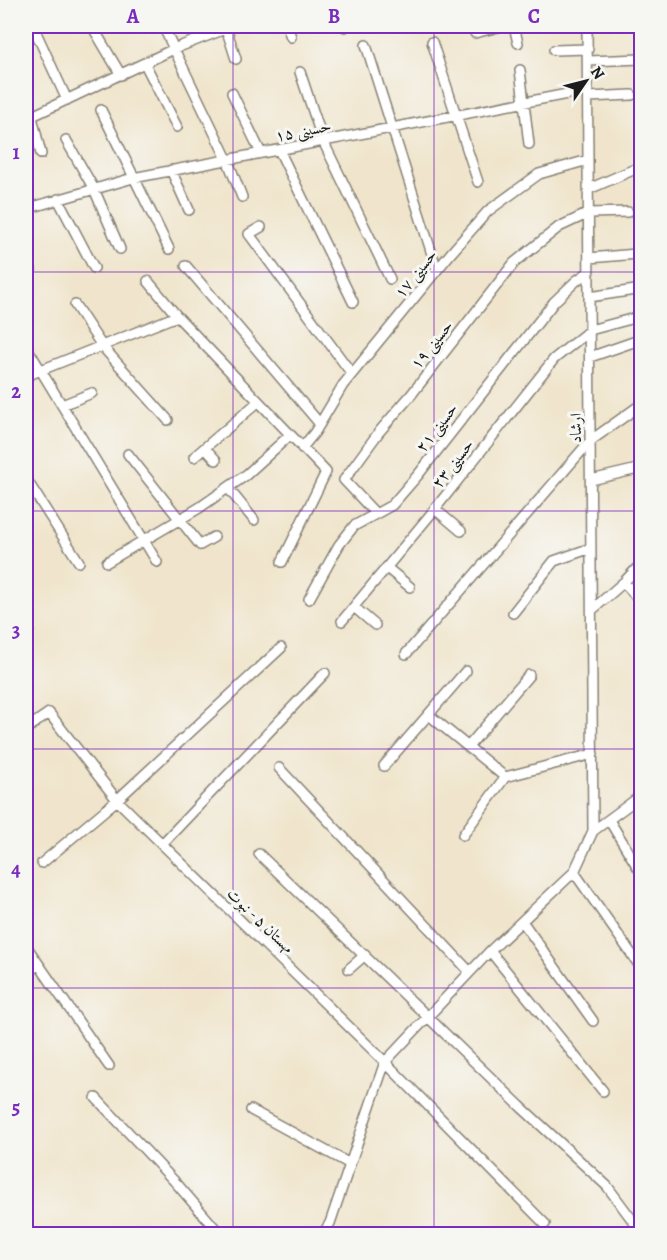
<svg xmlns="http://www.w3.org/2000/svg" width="667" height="1260" viewBox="0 0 667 1260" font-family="Alegreya,Amiri,serif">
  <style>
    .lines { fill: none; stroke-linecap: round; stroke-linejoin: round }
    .minor-casing { stroke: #868074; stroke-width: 12 }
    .minor { stroke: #fff; stroke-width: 9 }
    .grid { fill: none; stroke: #7b2cbf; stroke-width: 1.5; stroke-opacity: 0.55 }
    .labels { text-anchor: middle; stroke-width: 6; stroke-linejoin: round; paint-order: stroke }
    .street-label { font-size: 16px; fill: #1c1c1c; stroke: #f6f6f2 }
    .neatline { fill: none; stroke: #7b2cbf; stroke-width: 2 }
    .grid-label { font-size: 20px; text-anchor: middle; font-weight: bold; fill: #7b2cbf }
  </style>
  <rect width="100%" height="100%" fill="#f6f6f2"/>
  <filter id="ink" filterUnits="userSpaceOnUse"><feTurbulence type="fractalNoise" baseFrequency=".0167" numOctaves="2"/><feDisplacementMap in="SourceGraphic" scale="12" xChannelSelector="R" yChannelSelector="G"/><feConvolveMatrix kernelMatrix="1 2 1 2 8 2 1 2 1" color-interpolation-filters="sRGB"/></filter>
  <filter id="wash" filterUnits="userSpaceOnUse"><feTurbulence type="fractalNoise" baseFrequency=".008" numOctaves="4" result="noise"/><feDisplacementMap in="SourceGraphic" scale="24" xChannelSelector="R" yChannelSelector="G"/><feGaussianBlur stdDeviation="1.35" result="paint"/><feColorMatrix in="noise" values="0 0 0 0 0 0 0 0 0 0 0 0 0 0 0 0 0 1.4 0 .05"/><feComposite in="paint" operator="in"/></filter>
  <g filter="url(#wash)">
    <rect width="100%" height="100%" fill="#f0e5cc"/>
  </g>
  <g filter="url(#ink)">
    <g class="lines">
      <defs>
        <path id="minor" d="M 33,26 L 67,100
          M 92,26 L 121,75
          M 163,26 L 227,159 L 242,197
          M 287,26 L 291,37
          M 344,26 L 345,27
          M 514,26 L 518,43
          M 587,26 L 593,831
          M 226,28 L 236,59
          M 475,33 L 502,26
          M 432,42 L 478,182
          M 366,45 L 437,270
          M 554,50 L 588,49
          M 588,61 L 642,59
          M 145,64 L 177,127
          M 520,70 L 529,144
          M 300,72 L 323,141 L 390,279
          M 232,93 L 261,153
          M 588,97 L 632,95
          M 26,103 L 32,117 L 41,154
          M 101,110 L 169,249
          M 26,119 L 176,48 L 233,26
          M 66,140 L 94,189 L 120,249
          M 279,150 L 353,302
          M 171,170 L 189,210
          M 589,189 L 642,166
          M 58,199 L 94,268
          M 26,209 L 133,178 L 588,90
          M 261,227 L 249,234 L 352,374
          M 26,257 L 31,270
          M 589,258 L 637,254
          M 186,266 L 320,424
          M 148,281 L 177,316 L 326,472 L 282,562
          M 589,297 L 642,289
          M 75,305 L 102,346 L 168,420
          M 26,346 L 157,562
          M 590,357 L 642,339
          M 26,376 L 177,316
          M 62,405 L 92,393
          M 205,448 L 216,460
          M 302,448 L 315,432 L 343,385 L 451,253 L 488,211 L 539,174 L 588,160
          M 128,454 L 200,545 L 214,537
          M 194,457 L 258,402
          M 26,479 L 79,562
          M 591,480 L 642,468
          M 228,488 L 254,520
          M 435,509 L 461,531
          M 375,513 L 344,480 L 379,432 L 411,395 L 514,263 L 559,227 L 589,213 L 628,212
          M 107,562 L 199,508 L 246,475 L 290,435
          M 387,568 L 410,587
          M 624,582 L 642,604
          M 309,599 L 339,545 L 354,526 L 392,505 L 418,475 L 554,302 L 576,281 L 589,272
          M 354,607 L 375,625
          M 592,610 L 624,582 L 642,563
          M 513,613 L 554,561 L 591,548
          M 342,621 L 435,509 L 554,359 L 590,330 L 642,316
          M 26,623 L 29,629
          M 406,654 L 590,441 L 642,404
          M 429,715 L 505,777 L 593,754
          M 26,729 L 49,713 L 117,800 L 385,1062 L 545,1224
          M 468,747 L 529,675
          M 384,766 L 466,671
          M 279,768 L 470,972
          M 609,820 L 642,874
          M 463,835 L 505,777
          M 162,844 L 325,673
          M 259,854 L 520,1106 L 607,1186 L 642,1233
          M 42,863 L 117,800 L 281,648
          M 574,872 L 642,969
          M 522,921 L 593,1021
          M 26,946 L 109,1066
          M 490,951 L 603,1091
          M 349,969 L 365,955
          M 26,973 L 38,965
          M 26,1093 L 27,1096
          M 96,1098 L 177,1184 L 220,1234
          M 251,1110 L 350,1164
          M 323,1234 L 330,1223 L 385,1062 L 490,951 L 574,872 L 593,831 L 642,795"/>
      </defs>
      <use href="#minor" class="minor-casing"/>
      <use href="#minor" class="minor"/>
    </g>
  </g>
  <path class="grid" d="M 233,26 L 233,1234M 434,26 L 434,1234M 26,272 L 642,272M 26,511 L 642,511M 26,749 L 642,749M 26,988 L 642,988"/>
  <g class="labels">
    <g class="street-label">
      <text transform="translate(303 130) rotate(-11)" y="6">حسینی ۱۵</text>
      <text transform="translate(415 273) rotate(-51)" y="6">حسینی ۱۷</text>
      <text transform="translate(431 344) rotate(-51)" y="6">حسینی ۱۹</text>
      <text transform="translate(436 427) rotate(-52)" y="6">حسینی ۲۱</text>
      <text transform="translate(575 428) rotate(-90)" y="6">ارشاد</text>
      <text transform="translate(452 463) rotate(-52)" y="6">حسینی ۲۳</text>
      <text transform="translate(261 920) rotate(44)" y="6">مهستان ۵ - نبوت</text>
    </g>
  </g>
  <rect width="667" height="1260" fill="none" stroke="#f6f6f2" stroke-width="66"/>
  <g transform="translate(586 81) rotate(55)" stroke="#f6f6f2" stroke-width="4.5" paint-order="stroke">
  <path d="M0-4.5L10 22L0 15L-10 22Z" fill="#1c1c1c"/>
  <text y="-9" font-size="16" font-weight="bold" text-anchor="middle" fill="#1c1c1c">N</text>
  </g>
  <rect x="33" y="33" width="601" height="1194" class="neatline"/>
  <g class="grid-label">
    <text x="133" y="23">A</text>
    <text x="334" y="23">B</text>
    <text x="534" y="23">C</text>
    <text x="16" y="159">1</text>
    <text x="16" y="398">2</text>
    <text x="16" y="637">3</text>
    <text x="16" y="876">4</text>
    <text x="16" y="1114">5</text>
  </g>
</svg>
